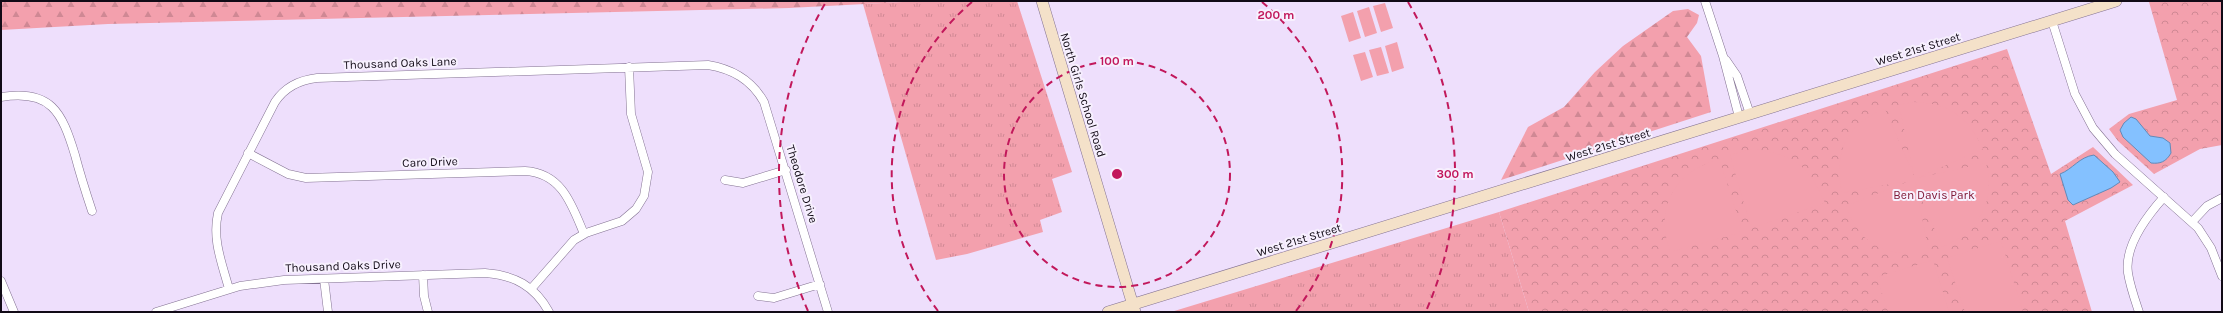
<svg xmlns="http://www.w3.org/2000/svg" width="2223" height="313" viewBox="0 0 2223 313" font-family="Karla,sans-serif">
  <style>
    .grass { fill: url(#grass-tufts) }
    .forest { fill: url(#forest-firs) }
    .park { fill: url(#park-crowns) }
    .pitch { fill: #f3a0ad }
    .water { fill: #84c1ff; stroke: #628ab9 }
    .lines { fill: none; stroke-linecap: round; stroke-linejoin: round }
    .street-casing { stroke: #837292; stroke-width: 9 }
    .secondary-casing { stroke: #837292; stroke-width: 12 }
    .street { stroke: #fff; stroke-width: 8 }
    .secondary { stroke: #f4e1c9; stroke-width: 11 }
    .ring { fill: none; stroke: #c2185b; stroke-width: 2; stroke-dasharray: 7 5 }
    .labels { text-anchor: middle; stroke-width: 4; stroke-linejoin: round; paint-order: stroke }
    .street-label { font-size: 12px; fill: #110a16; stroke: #f7f0fe }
    .park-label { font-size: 12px; fill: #811a38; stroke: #f7f0fe }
    .centre { fill: #c2185b; stroke: #f7f0fe; stroke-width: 2 }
    .ring-label { font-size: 12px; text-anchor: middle; font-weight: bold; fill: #c2185b; stroke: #f7f0fe; stroke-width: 4; stroke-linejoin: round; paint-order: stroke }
  </style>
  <defs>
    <pattern id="grass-tufts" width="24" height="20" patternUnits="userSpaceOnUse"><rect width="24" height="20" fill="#f3a0ad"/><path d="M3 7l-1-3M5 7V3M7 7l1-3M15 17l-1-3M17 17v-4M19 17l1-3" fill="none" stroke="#cf8894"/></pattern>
    <pattern id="forest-firs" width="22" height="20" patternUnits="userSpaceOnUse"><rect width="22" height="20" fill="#f3a0ad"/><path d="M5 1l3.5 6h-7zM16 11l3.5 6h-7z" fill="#cf8894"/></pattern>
    <pattern id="park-crowns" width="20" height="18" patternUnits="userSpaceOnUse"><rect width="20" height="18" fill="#f3a0ad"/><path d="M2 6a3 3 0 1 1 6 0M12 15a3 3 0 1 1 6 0" fill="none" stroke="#cf8894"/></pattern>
  </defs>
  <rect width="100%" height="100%" fill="#eedffc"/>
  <path class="grass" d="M 922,1 L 1017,1 L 1072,172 L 1052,179 L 1062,212 L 1040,220 L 1043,232 L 967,254 L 936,260 L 863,4 Z
    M 1499,212 L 1529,312 L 1171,312 Z"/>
  <path class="forest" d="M 1,1 L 922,1 L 789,8 L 108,24 L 1,30 Z
    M 1688,9 L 1699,15 L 1697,23 L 1687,37 L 1701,56 L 1711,112 L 1501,180 L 1528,127 L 1564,107 L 1595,72 L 1623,46 L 1673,11 Z"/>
  <path class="park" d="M 2152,1 L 2222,1 L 2222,145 L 2200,149 L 2154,174 L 2118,141 L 2109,129 L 2129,114 L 2177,100 L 2149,2 Z
    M 2007,49 L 2051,174 L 2093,147 L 2133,185 L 2065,221 L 2092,312 L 1529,312 L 1499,212 Z"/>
  <path class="pitch" d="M 1385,3 L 1393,28 L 1381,32 L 1373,6 Z
    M 1369,7 L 1377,33 L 1365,37 L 1357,11 Z
    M 1353,12 L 1361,38 L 1349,42 L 1341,16 Z
    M 1397,42 L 1404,68 L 1392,72 L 1385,46 Z
    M 1381,47 L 1389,73 L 1377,76 L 1369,50 Z
    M 1365,52 L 1373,77 L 1361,81 L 1353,55 Z
    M 1913,102 C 1950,103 1968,117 1983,149 L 1917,178 L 1986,163 C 1996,202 1979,232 1942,247 L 1915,182 L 1929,253 C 1886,256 1862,248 1846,206 L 1912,180 L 1842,193 C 1834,153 1845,124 1885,109 L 1914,176 L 1899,105 Z
    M 1752,149 C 1793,154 1809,165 1825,203 L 1758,226 L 1750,224 L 1730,155 Z
    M 1719,159 L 1741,226 L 1739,233 L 1670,252 C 1655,207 1673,173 1719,159 Z
    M 2001,241 L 2023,312 L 1965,312 L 1947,258 Z
    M 1933,260 L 1949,312 L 1888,312 L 1877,277 Z"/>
  <path class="water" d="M 2131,117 L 2136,119 L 2150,136 L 2163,138 L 2170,143 L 2171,153 C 2166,162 2160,164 2151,163 L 2123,137 L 2120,130 L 2124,123 Z
    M 2094,155 L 2113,172 L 2120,182 L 2111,188 L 2073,205 L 2068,200 L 2060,174 C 2073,169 2079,157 2094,155 Z"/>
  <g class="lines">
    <defs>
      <path id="street" d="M 1705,1 L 1723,56 L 1739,117
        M 2052,21 L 2075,94 L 2093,128 L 2115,154 L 2198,228 L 2211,248 L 2222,276
        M 1726,60 L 1737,76 L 1750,114
        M 1,97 C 51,89 62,112 75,155 C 80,174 86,193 92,211
        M 248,153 L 288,174 L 306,178 L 525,171 C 562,173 572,205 584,234
        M 725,180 L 743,183 L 786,170
        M 2192,222 L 2207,206 L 2222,198
        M 423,275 L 424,296 L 428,312
        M 324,279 L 328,312
        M 1,281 L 14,312
        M 229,289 C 222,263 212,240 218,213 L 275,102 C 285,87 299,80 317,78 L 708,65 C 732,69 751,79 764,102 L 828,312
        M 531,289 L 574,240 L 586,233 L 622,221 L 636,209 L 644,196 L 648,172 L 631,114 L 629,67
        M 758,296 L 774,298 L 820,284
        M 156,312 L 240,286 L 284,280 L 485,273 C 514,275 535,286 549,312
        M 2139,312 C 2135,300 2130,286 2128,273 C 2124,246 2147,216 2164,197"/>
      <path id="secondary" d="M 1042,1 L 1135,312
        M 1108,312 L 2116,1"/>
    </defs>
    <use href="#street" class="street-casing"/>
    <use href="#secondary" class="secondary-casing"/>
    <use href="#street" class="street"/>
    <use href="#secondary" class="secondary"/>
  </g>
  <g class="ring">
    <circle cx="1117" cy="174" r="113"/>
    <path d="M938 311A225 225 0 0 1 972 2M1262 2A225 225 0 0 1 1296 311"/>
    <path d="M808 311A338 338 0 0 1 826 2M1408 2A338 338 0 0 1 1426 311"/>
  </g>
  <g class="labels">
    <g class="street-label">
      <text transform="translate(1918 49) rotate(-17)" y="4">West 21st Street</text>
      <text transform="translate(400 63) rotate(-2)" y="4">Thousand Oaks Lane</text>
      <text transform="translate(1083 95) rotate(73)" y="4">North Girls School Road</text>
      <text transform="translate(1608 145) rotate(-17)" y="4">West 21st Street</text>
      <text transform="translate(430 162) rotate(-2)" y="4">Caro Drive</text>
      <text transform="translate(802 184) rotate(73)" y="4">Theodore Drive</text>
      <text transform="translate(1299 240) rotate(-17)" y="4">West 21st Street</text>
      <text transform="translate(343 266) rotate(-2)" y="4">Thousand Oaks Drive</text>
    </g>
    <g class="park-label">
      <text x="1934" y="199">Ben Davis Park</text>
    </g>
  </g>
  <circle cx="1117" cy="174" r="6" class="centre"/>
  <g class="ring-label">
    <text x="1276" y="19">200 m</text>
    <text x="1117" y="65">100 m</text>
    <text x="1455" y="178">300 m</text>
  </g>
  <rect width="2223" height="313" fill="none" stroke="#110a16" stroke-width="4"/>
</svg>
